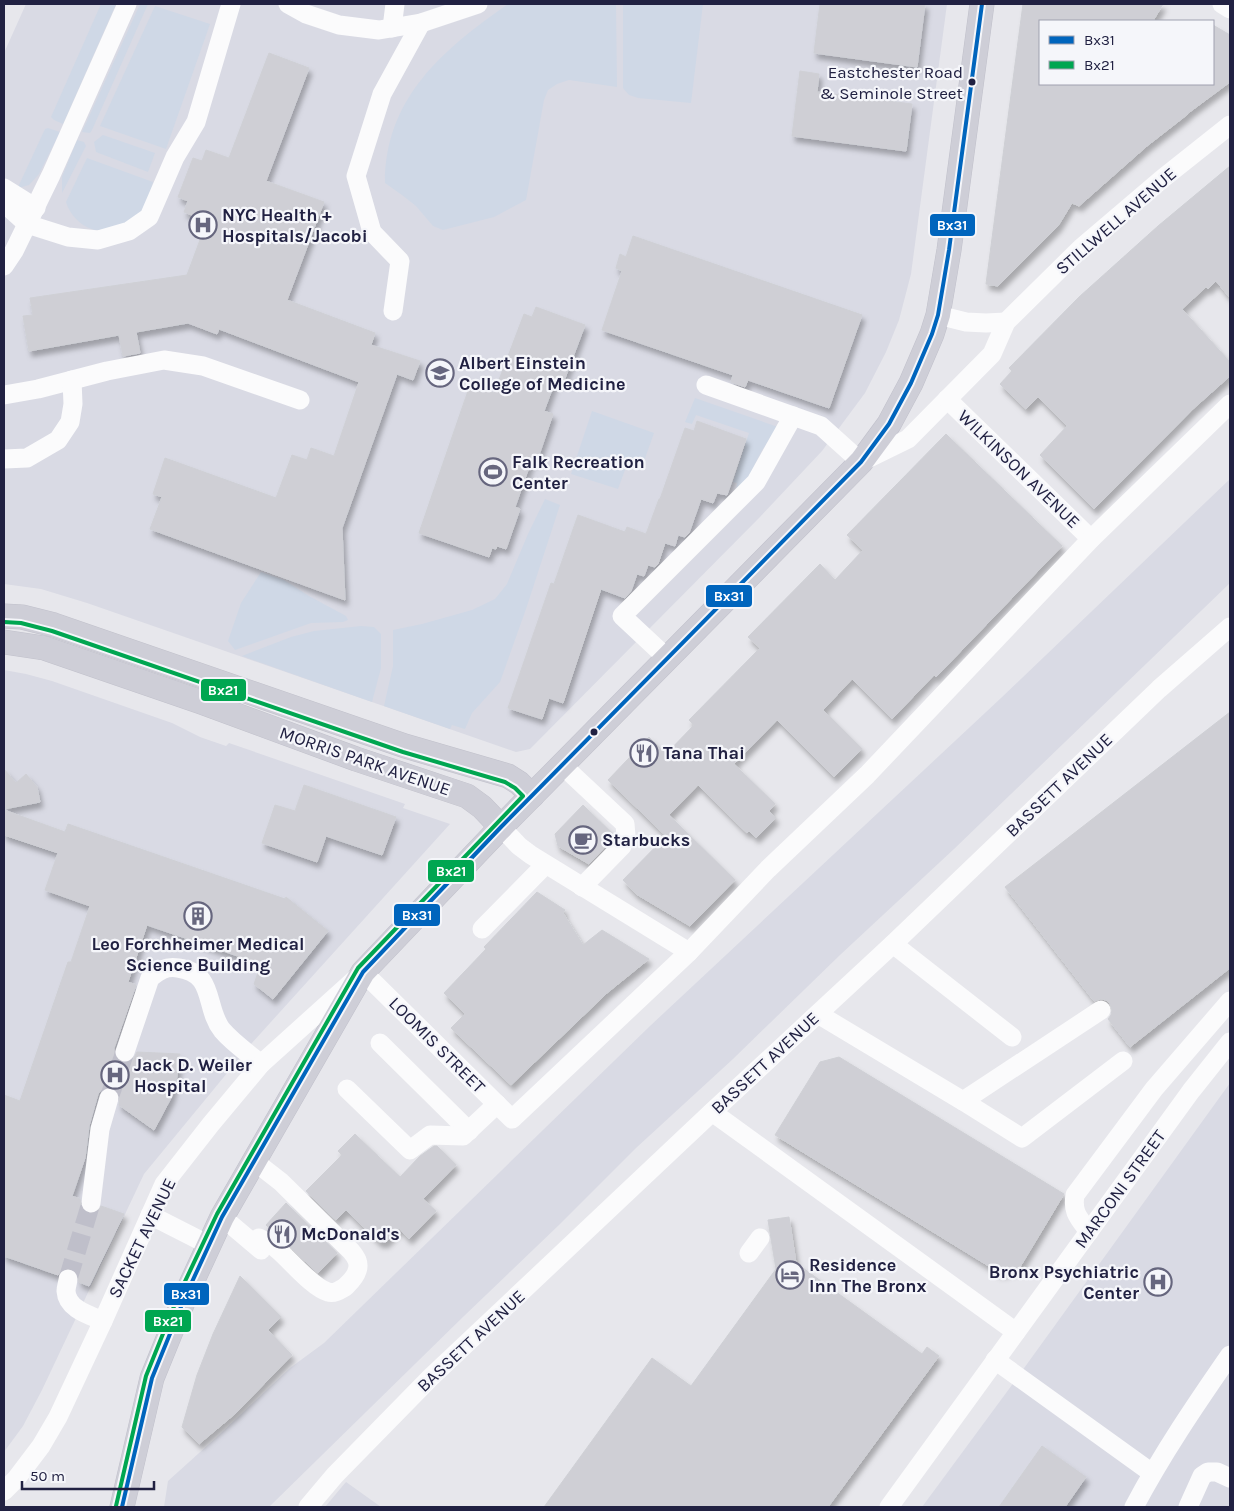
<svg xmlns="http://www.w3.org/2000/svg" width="1234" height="1511" font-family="Karla,sans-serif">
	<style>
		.built { fill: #d9dae4 }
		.green { fill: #cfd8e6 }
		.building { fill: #cfcfd5; stroke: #cfd0d5; filter: url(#shadow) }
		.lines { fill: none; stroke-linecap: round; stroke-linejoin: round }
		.minor-tunnel { stroke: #bfbfca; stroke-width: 19; stroke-dasharray: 19 9; stroke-linecap: butt }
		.major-casing { stroke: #c1c1cb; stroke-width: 25 }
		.minor { stroke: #fbfbfc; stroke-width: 19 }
		.major { stroke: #ceced7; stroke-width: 24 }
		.bus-1-casing { stroke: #f5f6fa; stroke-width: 8 }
		.bus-2-casing { stroke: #f5f6fa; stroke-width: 8 }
		.bus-1 { stroke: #0065bd; stroke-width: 4 }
		.bus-2 { stroke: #00a651; stroke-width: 4 }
		.bus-dot { fill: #212142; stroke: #f5f6fa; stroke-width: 2 }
		.labels { text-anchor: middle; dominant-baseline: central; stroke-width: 4.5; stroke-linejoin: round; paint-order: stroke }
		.bus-label { font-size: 17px; fill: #212142; stroke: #f5f6fa; text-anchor: end }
		.poi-label { font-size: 18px; font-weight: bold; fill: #212142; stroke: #f5f6fa; text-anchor: start }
		.street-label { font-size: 18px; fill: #212142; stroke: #f5f6fa }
		.line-badge { stroke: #f5f6fa; stroke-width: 2 }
		.badge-label { font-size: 14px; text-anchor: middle; font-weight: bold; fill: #fff }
	</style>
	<defs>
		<filter id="shadow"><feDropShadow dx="3" dy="5.5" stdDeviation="2.5" flood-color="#0004"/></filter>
	</defs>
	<rect width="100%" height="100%" fill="#e7e7ec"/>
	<g class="built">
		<path d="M 26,4 L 947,4 L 911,274 L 899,320 L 886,352 L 865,393 L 822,451 L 759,518 L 530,749 L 516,752 L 87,603 L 41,589 L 4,584 L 4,53 Z"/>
		<path d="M 1230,479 L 1230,583 L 954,849 L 840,955 L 733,1059 L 636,1148 L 559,1225 L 464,1316 L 269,1507 L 164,1507 L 168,1481 L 219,1435 L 290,1368 L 324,1343 L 650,1026 L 1001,698 Z"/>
		<path d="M 4,670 L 26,674 L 52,681 L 172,723 L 200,737 L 226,746 L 229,743 L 405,804 L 403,808 L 450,824 L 251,1044 L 144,1174 L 42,1390 L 23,1426 L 4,1452 Z"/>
		<path d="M 1230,1083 L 1230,1507 L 922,1507 L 1009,1389 Z"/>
		<path d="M 346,1482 L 381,1507 L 325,1507 Z"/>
	</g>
	<g class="green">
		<path d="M 101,4 L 116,4 L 63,124 L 54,120 L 51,117 Z"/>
		<path d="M 140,4 L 148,4 L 92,130 L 90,133 L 82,132 Z"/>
		<path d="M 508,4 L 616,4 L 617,87 L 569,80 L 557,84 L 548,90 L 544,100 L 526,200 L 494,217 L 443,230 L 433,226 L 416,206 L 402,195 L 385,183 C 385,97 444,49 508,4 Z"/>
		<path d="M 623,4 L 703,4 L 691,103 L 638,98 L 629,95 L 623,88 Z"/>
		<path d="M 155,6 L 210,24 L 166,149 L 100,126 Z"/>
		<path d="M 48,128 L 60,132 L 39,174 L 29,185 L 18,188 L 19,185 L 45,129 Z"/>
		<path d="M 103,135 L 155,153 L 148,172 L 96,152 L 94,142 Z"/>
		<path d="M 77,140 L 84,142 L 86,146 L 62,193 L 62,177 Z"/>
		<path d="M 87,158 L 153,182 C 149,194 146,208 137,217 C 131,223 124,225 116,226 C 111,227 105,229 100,230 C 85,231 70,216 66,202 Z"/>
		<path d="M 695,398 L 778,427 C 772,436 765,445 760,454 C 751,470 751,480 736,491 L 737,483 L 733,482 L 749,433 L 696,415 L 692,424 L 685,422 Z"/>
		<path d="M 592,411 L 654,433 L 643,464 L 629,459 L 618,489 L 571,474 Z"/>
		<path d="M 545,499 L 560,505 L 526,609 L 500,682 L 472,713 L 465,729 L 452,725 L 450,729 L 384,706 L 393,666 L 393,630 L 422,624 L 472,610 L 495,599 L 507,584 L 528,534 Z"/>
		<path d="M 261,572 L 284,580 L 309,596 L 346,616 L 348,620 L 343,622 L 311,623 L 235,650 L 228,641 L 241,603 Z"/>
		<path d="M 361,626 L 374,627 L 381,634 L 381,668 L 372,702 L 242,656 L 291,637 L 314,631 Z"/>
	</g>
	<g class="building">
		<path d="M 820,4 L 925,4 L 917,67 L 814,53 Z"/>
		<path d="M 1023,4 L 1163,4 L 1153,21 L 1040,21 L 1040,84 L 1213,84 L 1213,25 L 1230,35 L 1230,82 L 1187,114 L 1188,114 L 1147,146 L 1079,206 L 1072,203 L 1058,226 L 998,286 L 986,284 Z"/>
		<path d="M 269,53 L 309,68 L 266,181 L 324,202 L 287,300 L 375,333 L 371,345 L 420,361 L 413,380 L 397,374 L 342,528 L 345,600 L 150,529 L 162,497 L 153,494 L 165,458 L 276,498 L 292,455 L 307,460 L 311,448 L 334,456 L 359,382 L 219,329 L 217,334 L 188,323 L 136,332 L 140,353 L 123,356 L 119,335 L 29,351 L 23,316 L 33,315 L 30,298 L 187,275 L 207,221 L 184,212 L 188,201 L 178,197 L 193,158 L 202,161 L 206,150 L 229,158 Z"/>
		<path d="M 800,71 L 819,74 L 817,92 L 912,104 L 906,151 L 792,136 Z"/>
		<path d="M 1230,166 L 1230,298 L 1216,281 L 1208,289 L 1206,287 L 1182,309 L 1230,362 L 1230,376 L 1193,409 L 1094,509 L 1040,455 L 1067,426 L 1038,397 L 1026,409 L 1000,384 L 1012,371 L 1009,368 L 1079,297 L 1158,226 Z"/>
		<path d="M 633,236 L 862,315 L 829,408 L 748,380 L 745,387 L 731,382 L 733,375 L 602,330 L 622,271 L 616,268 L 620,254 L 626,257 Z"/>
		<path d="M 536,307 L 585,325 L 564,381 L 556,379 L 544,411 L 553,414 L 537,461 L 532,459 L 515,507 L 520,509 L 506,549 L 497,546 L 496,549 L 492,548 L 489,557 L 419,533 L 470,385 L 494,393 L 524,314 L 532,317 Z"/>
		<path d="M 697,421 L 746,439 L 727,495 L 717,493 L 713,503 L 701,499 L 689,533 L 685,537 L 678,535 L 675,546 L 665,543 L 658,564 L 655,567 L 648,565 L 644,576 L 637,574 L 631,591 L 625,598 L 601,589 L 563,703 L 549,698 L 542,719 L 508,708 L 551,583 L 554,584 L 578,515 L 625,532 L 627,527 L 646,534 L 659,499 L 660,499 L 685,428 L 694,431 Z"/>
		<path d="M 946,434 L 1062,546 L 936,677 L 934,675 L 892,719 L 852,679 L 823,710 L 862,749 L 834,777 L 777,720 L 734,764 L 775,804 L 769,811 L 776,818 L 756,838 L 749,831 L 747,833 L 698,785 L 669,815 L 735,880 L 690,926 L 636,894 L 623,880 L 666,836 L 608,780 L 649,737 L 666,754 L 694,725 L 689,720 L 760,648 L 748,637 L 820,564 L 835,580 L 863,550 L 847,535 Z"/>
		<path d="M 1230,712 L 1230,968 L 1130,1047 L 1108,1019 L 1111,1015 L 1112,1010 L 1110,1003 L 1106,1000 L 1101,999 L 1094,1001 L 1005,887 Z"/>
		<path d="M 4,769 L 16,783 L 26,774 L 37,787 L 40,802 L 4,809 Z"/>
		<path d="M 304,785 L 396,817 L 382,855 L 326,836 L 317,862 L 262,843 L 275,805 L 295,811 Z"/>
		<path d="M 583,805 L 614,835 L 604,845 L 604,848 L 589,864 L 558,846 L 555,834 Z"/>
		<path d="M 4,810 L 65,832 L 68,824 L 285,899 L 286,897 L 328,931 L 273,999 L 254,984 L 261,964 L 147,925 L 128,982 L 136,985 L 114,1048 L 114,1054 L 117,1060 L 122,1063 L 127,1063 L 133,1060 L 137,1052 L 180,1054 L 177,1077 L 171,1098 L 154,1130 L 119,1105 L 120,1096 L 117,1090 L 112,1087 L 106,1087 L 101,1090 L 98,1094 L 89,1126 L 85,1158 L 72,1196 L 80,1199 L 81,1208 L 85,1212 L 89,1214 L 96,1213 L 101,1206 L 124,1214 L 89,1286 L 79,1282 L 78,1274 L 75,1270 L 69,1268 L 63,1269 L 58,1275 L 4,1256 L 4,1095 L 20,1101 L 68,962 L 71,962 L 90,906 L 45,890 L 58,853 L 4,835 Z"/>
		<path d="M 537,892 L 565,910 L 563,913 L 583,945 L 602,930 L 649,959 L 607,993 L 511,1085 L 451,1028 L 465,1014 L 444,993 L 486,949 L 484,947 Z"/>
		<path d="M 839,1057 L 1064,1194 L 1020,1267 L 1000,1273 L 775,1135 L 820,1062 Z"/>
		<path d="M 355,1134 L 400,1177 L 420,1156 L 434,1146 L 437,1146 L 456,1165 L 423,1199 L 436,1211 L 409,1239 L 399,1228 L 386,1242 L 379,1242 L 346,1210 L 336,1220 L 306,1191 L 342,1155 L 338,1151 Z"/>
		<path d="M 286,1203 L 337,1253 L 318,1273 L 266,1225 Z"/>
		<path d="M 789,1217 L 796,1263 L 922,1354 L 927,1347 L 939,1356 L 828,1507 L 544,1507 L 652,1358 L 691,1386 L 776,1269 L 768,1220 Z"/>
		<path d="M 240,1276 L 281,1317 L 268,1330 L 292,1355 L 236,1413 L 199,1444 L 182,1427 L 197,1375 L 213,1334 Z"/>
		<path d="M 1042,1446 L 1086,1477 L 1065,1507 L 999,1507 Z"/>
	</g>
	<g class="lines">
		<g class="minor-tunnel">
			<path d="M 109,1098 L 125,1052"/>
			<path d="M 68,1279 L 91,1203"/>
		</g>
		<g class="major-casing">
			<g id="major">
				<path d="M 4,616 L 22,617 L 54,625 L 405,746 L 508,776 L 519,783 L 532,796"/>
				<path d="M 4,642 L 44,648 L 201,702 L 356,759 L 467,796 L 482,807 L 501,827"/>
				<path d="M 122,1507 L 152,1378 L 185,1297 L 222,1217 L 363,972 L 501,827 L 861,462 L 889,424 L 911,383 L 932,334 L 938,315 L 949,250 L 982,4"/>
			</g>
		</g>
		<g class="minor">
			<path d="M 288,4 L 306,14 L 339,25 L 379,30 L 421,23 L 478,4"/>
			<path d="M 1222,4 L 1230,9"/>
			<path d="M 392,28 L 395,4"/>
			<path d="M 4,188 L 36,208"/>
			<path d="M 4,203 L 27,224 L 68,237 L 98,240 L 129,231 L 149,217 L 175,157 L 196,122 L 231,4"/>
			<path d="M 4,266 L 14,251 L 51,175 L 127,4"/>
			<path d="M 393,311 L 400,261 L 372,232 L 356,176 L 382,94 L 421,23"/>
			<path d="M 938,315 L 966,322 L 986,323 L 1006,322"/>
			<path d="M 706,385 L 821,426 L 861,462 L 908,439 L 992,354 L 1006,322 L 1081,248 L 1162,179 L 1230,125"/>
			<path d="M 4,395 L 38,389 L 107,371 L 164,360 L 203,366 L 300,400"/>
			<path d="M 947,399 L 1091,539"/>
			<path d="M 4,459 L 27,458 L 58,440 L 70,422 L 73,404 L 72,380"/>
			<path d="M 667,658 L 622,616 L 756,482 L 793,416"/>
			<path d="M 562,765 L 625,824 L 626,836 L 622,846 L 582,887"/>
			<path d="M 501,827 L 519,846 L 531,855 L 689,952"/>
			<path d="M 482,929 L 545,865"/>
			<path d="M 893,944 L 1012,1037"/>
			<path d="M 818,1014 L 963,1101 L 1101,1010"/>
			<path d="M 380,1043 L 469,1131"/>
			<path d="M 125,1052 L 150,978 C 159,971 165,966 178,968 C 216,973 204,1007 222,1030 C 233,1043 248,1053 261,1064"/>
			<path d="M 347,1089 L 410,1150 L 430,1135 L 463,1136 L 497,1104"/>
			<path d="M 963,1101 L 1022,1138 L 1123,1061"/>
			<path d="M 712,1112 L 1016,1332"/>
			<path d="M 91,1203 L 100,1129 L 109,1098"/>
			<path d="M 150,1215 L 209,1245"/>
			<path d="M 222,1217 L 261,1250"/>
			<path d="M 1089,1232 C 1079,1218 1072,1213 1075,1195 L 1154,1089 L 1230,1001"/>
			<path d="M 252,1242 L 259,1238 C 265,1241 273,1245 278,1250 C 290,1260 313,1288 328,1292 C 334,1294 340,1290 345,1287 C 350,1282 355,1278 357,1271 C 360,1263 356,1257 351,1251 L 281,1182 L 254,1161"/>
			<path d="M 749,1253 L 760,1238"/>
			<path d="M 68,1279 C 68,1282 66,1287 66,1291 C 67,1309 89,1315 103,1321"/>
			<path d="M 995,1360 L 1152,1473"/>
			<path d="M 4,1491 L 16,1479 L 41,1446 L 58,1417 L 103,1321 L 164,1184 L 211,1124 L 261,1064 L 363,972 L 512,1119 L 689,952 L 768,869 L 867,775 L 1091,539 L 1230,404"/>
			<path d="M 308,1507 L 335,1475 L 431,1377 L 712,1112 L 893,944 L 1159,689 L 1230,627"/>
			<path d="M 889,1507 L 1191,1091 L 1230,1042"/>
			<path d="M 1134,1507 C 1162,1454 1196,1404 1230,1355"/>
			<path d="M 1188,1507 L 1202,1476 L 1208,1472 L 1217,1472 L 1230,1478"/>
		</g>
		<use href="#major" class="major"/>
		<g class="bus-1-casing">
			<path id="bus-1" d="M 122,1507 L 152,1378 L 185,1297 L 222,1217 L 363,972 L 501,827 L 861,462 L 889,424 L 911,383 L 932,334 L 938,315 L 949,250 L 982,4"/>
		</g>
		<g class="bus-2-casing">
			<path id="bus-2" d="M 4,622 L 21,623 L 52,631 L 403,752 L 505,782 L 515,788 L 523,796 L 358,968 L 217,1214 L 179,1294 L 146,1376 L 116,1506"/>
		</g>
		<use href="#bus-1" class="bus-1"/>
		<use href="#bus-2" class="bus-2"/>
	</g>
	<defs>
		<g id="hospital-ring" transform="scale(1.4375)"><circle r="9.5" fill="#f5f6fa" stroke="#66667e" stroke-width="1.5"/><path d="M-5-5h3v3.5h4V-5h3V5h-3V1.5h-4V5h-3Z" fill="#66667e"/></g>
		<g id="university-ring" transform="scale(1.4375)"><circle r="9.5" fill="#f5f6fa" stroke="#66667e" stroke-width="1.5"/><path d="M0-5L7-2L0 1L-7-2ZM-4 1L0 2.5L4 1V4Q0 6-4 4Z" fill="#66667e"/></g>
		<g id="stadium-ring" transform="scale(1.4375)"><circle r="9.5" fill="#f5f6fa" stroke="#66667e" stroke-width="1.5"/><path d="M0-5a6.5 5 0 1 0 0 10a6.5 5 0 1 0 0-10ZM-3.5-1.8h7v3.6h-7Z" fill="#66667e"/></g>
		<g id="restaurant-ring" transform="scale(1.4375)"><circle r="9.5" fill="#f5f6fa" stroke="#66667e" stroke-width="1.5"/><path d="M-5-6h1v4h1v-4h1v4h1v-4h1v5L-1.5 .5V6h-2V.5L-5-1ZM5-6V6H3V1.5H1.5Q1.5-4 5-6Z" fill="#66667e"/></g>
		<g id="cafe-ring" transform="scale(1.4375)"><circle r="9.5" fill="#f5f6fa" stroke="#66667e" stroke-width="1.5"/><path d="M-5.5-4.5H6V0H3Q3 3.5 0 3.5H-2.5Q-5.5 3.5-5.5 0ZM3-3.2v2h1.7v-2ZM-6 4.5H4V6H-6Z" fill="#66667e"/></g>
		<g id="building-ring" transform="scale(1.4375)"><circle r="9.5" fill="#f5f6fa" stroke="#66667e" stroke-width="1.5"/><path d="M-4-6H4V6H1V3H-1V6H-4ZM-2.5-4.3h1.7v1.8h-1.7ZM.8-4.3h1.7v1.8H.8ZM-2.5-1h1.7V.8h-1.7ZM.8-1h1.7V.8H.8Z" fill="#66667e"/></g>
		<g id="hotel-ring" transform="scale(1.4375)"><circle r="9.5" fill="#f5f6fa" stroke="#66667e" stroke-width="1.5"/><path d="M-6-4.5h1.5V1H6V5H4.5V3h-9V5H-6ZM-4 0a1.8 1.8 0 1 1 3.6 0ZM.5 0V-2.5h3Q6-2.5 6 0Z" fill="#66667e"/></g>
	</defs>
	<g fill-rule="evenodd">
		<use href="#hospital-ring" x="203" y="225"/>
		<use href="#university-ring" x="440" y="373"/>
		<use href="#stadium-ring" x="493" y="472"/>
		<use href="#restaurant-ring" x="644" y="753"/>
		<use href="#cafe-ring" x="583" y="840"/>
		<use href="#building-ring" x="198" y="916"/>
		<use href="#hospital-ring" x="115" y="1075"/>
		<use href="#restaurant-ring" x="282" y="1234"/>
		<use href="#hotel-ring" x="790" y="1275"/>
		<use href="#hospital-ring" x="1158" y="1282"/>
	</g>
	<g class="bus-dot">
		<circle cx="972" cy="82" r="4.5"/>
		<circle cx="594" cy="732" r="4.5"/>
	</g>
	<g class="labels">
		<g class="bus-label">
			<text x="963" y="72">Eastchester Road<tspan x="963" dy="21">&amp; Seminole Street</tspan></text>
		</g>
		<g class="poi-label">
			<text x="222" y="215">NYC Health +<tspan x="222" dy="21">Hospitals/Jacobi</tspan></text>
			<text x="459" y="363">Albert Einstein<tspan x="459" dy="21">College of Medicine</tspan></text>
			<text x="512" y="462">Falk Recreation<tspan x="512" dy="21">Center</tspan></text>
			<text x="663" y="753">Tana Thai</text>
			<text x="602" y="840">Starbucks</text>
			<text x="198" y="944" text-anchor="middle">Leo Forchheimer Medical<tspan x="198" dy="21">Science Building</tspan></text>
			<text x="134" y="1065">Jack D. Weiler<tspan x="134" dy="21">Hospital</tspan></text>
			<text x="301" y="1234">McDonald's</text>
			<text x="809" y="1265">Residence<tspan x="809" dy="21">Inn The Bronx</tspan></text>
			<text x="1139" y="1272" text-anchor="end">Bronx Psychiatric<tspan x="1139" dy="21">Center</tspan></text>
		</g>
		<g class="street-label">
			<text transform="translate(1116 221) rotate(-41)">STILLWELL AVENUE</text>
			<text transform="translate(1019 469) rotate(44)">WILKINSON AVENUE</text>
			<text transform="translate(365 761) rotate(19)">MORRIS PARK AVENUE</text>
			<text transform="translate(1059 785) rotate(-44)">BASSETT AVENUE</text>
			<text transform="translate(437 1045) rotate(45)">LOOMIS STREET</text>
			<text transform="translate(765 1063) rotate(-43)">BASSETT AVENUE</text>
			<text transform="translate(1120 1189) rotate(-54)">MARCONI STREET</text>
			<text transform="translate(142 1238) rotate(-64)">SACKET AVENUE</text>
			<text transform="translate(471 1341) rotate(-43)">BASSETT AVENUE</text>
		</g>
	</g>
	<g class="line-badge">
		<rect x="929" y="213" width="47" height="24" rx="5" fill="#0065bd"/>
		<rect x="705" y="584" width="48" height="24" rx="5" fill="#0065bd"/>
		<rect x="200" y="678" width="47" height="24" rx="5" fill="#00a651"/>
		<rect x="427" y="859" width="48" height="24" rx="5" fill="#00a651"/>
		<rect x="393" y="903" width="48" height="24" rx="5" fill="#0065bd"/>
		<rect x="163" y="1282" width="47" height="24" rx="5" fill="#0065bd"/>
		<rect x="144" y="1309" width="48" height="24" rx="5" fill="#00a651"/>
	</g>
	<g class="badge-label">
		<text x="952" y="230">Bx31</text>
		<text x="729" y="601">Bx31</text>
		<text x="223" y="695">Bx21</text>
		<text x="451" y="876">Bx21</text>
		<text x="417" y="920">Bx31</text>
		<text x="186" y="1299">Bx31</text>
		<text x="168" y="1326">Bx21</text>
	</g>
	<rect width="1234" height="1511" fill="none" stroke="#212142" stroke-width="10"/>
	<rect x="1039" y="20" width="175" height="65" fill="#f5f6fa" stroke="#a0a1b0"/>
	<rect x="1049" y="36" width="25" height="8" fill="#0065bd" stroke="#a0a1b0"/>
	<text x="1084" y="45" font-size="15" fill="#212142">Bx31</text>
	<rect x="1049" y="61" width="25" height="8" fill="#00a651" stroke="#a0a1b0"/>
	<text x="1084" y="70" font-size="15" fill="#212142">Bx21</text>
	<path d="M22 1481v8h132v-8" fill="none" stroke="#212142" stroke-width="2.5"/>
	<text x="30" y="1481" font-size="15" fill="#212142" stroke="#f5f6fa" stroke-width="4" paint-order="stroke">50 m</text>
</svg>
